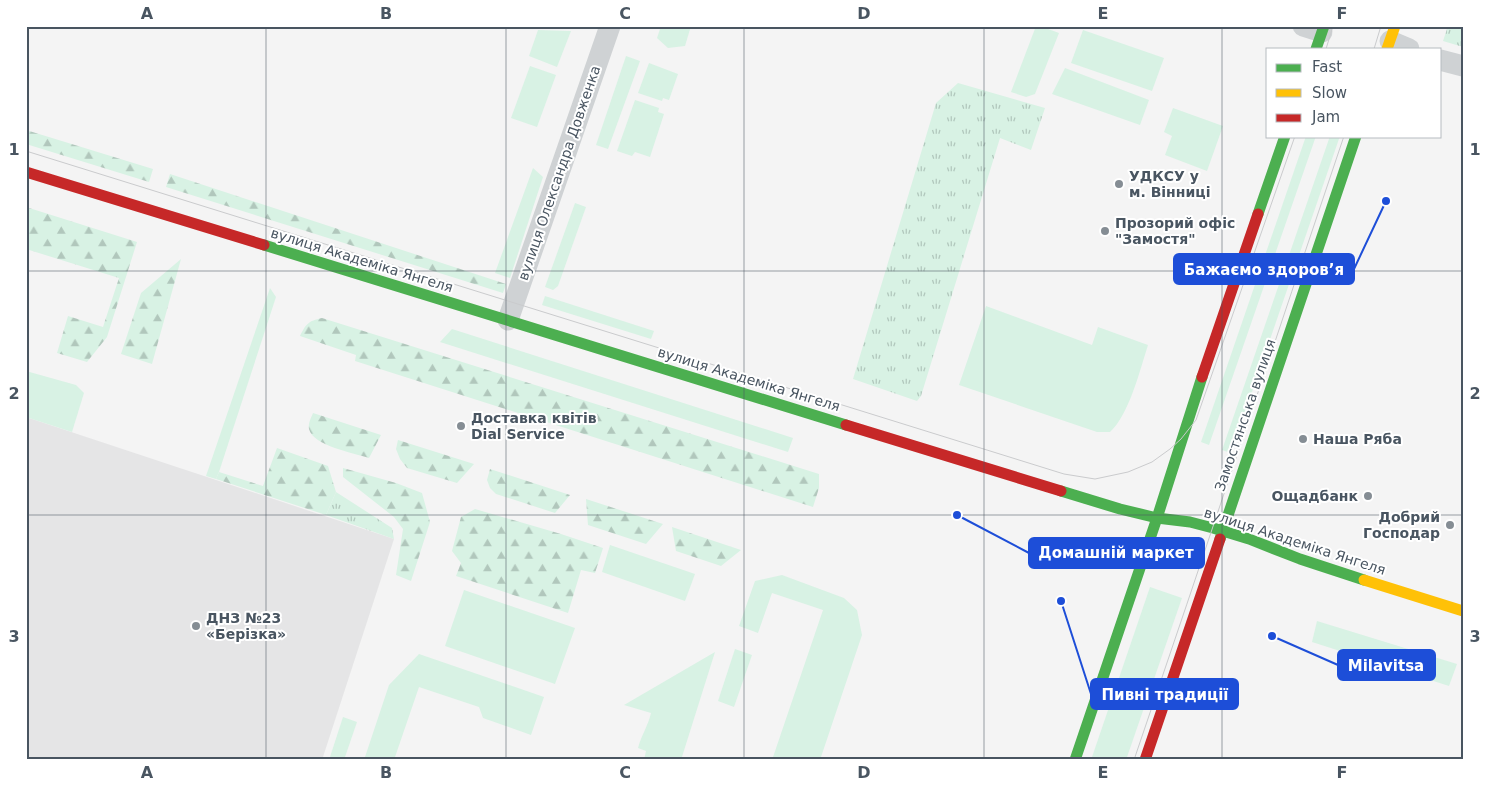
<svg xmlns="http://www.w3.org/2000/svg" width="1489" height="786" font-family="'DejaVu Sans',sans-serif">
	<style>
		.education { fill: #e5e5e6 }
		.grass { fill: #d8f2e4 }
		.forest { fill: url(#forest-firs) }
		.park { fill: url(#park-tufts) }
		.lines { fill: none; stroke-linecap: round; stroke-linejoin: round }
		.street { stroke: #cfd2d4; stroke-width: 21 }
		.fast { stroke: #4caf50; stroke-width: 11 }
		.slow { stroke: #ffc107; stroke-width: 11 }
		.jam { stroke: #c62828; stroke-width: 11 }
		.tram { stroke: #cacbcd; stroke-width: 1 }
		.grid { fill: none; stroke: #495561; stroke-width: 1; stroke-opacity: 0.55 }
		.poi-dot { fill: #858d94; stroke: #fff; stroke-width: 2 }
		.labels { text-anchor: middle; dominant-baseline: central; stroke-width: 4; stroke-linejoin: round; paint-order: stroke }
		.street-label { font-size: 14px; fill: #495561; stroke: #fff }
		.poi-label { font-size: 14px; font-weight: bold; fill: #495561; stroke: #fff; text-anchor: start }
		.leader { fill: none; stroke: #1d4ed8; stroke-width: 2 }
		.callout-dot { fill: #1d4ed8; stroke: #fff; stroke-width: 2 }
		.callout { fill: #1d4ed8; stroke: #1d4ed8; stroke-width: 2 }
		.callout-label { font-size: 15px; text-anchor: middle; font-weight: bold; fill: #fff }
		.neatline { fill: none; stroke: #495561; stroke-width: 2 }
		.grid-label { font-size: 16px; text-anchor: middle; font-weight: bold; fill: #495561 }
	</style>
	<defs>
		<pattern id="forest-firs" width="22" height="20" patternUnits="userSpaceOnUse" patternTransform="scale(1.25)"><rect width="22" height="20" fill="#d8f2e4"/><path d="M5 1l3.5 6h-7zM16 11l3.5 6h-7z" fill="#b1c7bc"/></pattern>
		<pattern id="park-tufts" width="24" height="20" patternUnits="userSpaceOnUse" patternTransform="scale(1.25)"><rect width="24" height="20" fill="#d8f2e4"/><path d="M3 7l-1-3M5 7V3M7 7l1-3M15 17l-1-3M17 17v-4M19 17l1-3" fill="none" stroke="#b1c7bc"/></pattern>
	</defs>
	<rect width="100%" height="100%" fill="#f4f4f4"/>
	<path class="education" d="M 26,417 L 394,539 L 322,760 L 26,760 Z"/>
	<g class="grass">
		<path d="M 661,26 L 691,26 L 685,46 L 668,48 L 657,38 Z"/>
		<path d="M 1036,26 L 1040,26 L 1059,33 L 1035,94 L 1026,97 L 1011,92 Z"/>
		<path d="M 538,30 L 571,31 L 557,67 L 529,56 Z"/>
		<path d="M 1083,30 L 1164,58 L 1152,91 L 1071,63 Z"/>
		<path d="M 626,56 L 640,61 L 608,149 L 596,145 Z"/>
		<path d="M 649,63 L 678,74 L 669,100 L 663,98 L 662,101 L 638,93 Z"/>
		<path d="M 530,66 L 556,75 L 537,127 L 511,118 Z"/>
		<path d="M 1065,68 L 1149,100 L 1140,125 L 1052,94 Z"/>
		<path d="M 635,100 L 659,108 L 658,112 L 664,114 L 650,157 L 635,152 L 632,156 L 617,151 Z"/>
		<path d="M 1173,108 L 1223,126 L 1207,171 L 1165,155 L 1172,136 L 1164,132 Z"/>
		<path d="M 1306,136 L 1316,136 L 1209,445 L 1201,442 Z"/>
		<path d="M 1330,136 L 1340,136 L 1231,453 L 1222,450 Z"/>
		<path d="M 533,168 L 543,177 L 510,278 L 495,273 Z"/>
		<path d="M 575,203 L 586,207 L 558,286 L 553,290 L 545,287 Z"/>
		<path d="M 270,288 L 276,297 L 219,472 L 216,479 L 206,476 Z"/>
		<path d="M 545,296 L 654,331 L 651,339 L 542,305 Z"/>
		<path d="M 986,306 L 1092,345 L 1098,327 L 1148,345 C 1140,370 1129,415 1110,432 L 1097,432 L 959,385 Z"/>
		<path d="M 452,329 L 793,438 L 788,452 L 440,342 Z"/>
		<path d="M 26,371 L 76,385 L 84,393 L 72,432 L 26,417 Z"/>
		<path d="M 610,545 L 695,574 L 685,601 L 602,572 Z"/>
		<path d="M 782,575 L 844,598 L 857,610 L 862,635 L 820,760 L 772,760 L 823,610 L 772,593 L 758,633 L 739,626 L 755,581 Z"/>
		<path d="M 1150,587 L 1182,598 L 1126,760 L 1091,760 Z"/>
		<path d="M 464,590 L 575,628 L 555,684 L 445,646 Z"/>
		<path d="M 1317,621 L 1457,664 L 1449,686 L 1312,642 Z"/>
		<path d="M 735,649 L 752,655 L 734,707 L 718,701 Z"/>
		<path d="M 715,652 L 681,760 L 644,760 L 646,751 L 638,748 C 641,736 648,726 651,713 L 624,705 Z"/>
		<path d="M 419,654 L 544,697 L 531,735 L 483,718 L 479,707 L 419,687 L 394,760 L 364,760 L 389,685 Z"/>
		<path d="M 343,717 L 357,722 L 344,760 L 329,760 Z"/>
	</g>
	<g class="forest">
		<path d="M 26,130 L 153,169 L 149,182 L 26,144 Z"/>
		<path d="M 170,174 L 506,284 L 503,293 L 166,187 Z"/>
		<path d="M 26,207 L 137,242 L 107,337 L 87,362 L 57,353 L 68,316 L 103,327 L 119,278 L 26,249 Z"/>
		<path d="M 181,259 L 152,364 L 121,354 L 141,293 Z"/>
		<path d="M 322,318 L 819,474 L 819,488 L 813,507 L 355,361 L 356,355 L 300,336 C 306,324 308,321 322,318 Z"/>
		<path d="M 313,413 L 381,435 L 369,458 C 354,453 313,446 309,429 C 308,423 311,418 313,413 Z"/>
		<path d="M 398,440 L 474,464 L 457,483 L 407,468 L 400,459 L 396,449 Z"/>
		<path d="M 277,448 L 328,466 L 336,492 L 326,515 L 216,479 L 219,472 L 263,486 Z"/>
		<path d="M 343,468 L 396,483 L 422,493 L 430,522 L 411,581 L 396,575 L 403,529 L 394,517 L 343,477 Z"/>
		<path d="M 490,469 L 570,495 L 555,513 L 496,494 L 490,488 L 487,480 Z"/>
		<path d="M 586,499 L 663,524 L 646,544 L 588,525 Z"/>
		<path d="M 475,509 L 561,534 L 603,548 L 595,573 L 581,570 L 568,613 L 456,576 L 461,563 L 452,551 L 461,517 Z"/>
		<path d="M 672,527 L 741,550 L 721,566 L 676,551 Z"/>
	</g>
	<g class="park">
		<path d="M 1448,26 L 1463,26 L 1463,47 L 1443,41 Z"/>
		<path d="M 958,83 L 1045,108 L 1031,150 L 1000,138 L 921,396 L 917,401 L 853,379 L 936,103 Z"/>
		<path d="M 336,492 L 392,528 L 394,539 L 326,515 Z"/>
	</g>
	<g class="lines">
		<g class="street">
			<path d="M 1303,26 L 1322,32"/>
			<path d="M 1390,41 L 1409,49"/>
			<path d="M 1440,60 L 1463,66"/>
			<path d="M 508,320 L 610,26"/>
		</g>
		<g class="fast">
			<path d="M 1316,49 L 1324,26"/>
			<path d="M 1258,214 L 1285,136"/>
			<path d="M 264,245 L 846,425"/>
			<path d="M 1061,491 L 1120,509 L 1157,518 L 1190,522 L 1213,528 L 1249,539 L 1300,559 L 1364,580"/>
			<path d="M 1220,539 L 1356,136"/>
			<path d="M 1075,760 L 1157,518 L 1202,377"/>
		</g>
		<g class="slow">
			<path d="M 1387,49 L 1395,26"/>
			<path d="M 1364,580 L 1463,611"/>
		</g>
		<g class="jam">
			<path d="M 26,172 L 264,245"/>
			<path d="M 1202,377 L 1258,214"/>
			<path d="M 846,425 L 1061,491"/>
			<path d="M 1145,760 L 1220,539"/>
		</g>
		<g class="tram">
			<path d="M 1326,49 L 1333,26"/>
			<path d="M 1374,49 L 1381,26"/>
			<path d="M 26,151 L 1064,474 L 1095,479 L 1128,472 L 1152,462 L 1170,449 L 1181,439 L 1196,420 L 1295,136"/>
			<path d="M 1134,760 C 1205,552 1274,344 1344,136"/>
		</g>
	</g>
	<path class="grid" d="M 266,26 L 266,760M 506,26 L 506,760M 744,26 L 744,760M 984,26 L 984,760M 1222,26 L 1222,760M 26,271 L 1463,271M 26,515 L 1463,515"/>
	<g class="poi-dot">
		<circle cx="1119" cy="184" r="5"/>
		<circle cx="1105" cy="231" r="5"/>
		<circle cx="461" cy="426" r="5"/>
		<circle cx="1303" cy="439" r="5"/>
		<circle cx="1368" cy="496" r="5"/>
		<circle cx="1450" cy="525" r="5"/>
		<circle cx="196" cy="626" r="5"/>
	</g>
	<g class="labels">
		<g class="street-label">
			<text transform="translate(559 173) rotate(-71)">вулиця Олександра Довженка</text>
			<text transform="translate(362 260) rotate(17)">вулиця Академіка Янгеля</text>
			<text transform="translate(749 379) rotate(17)">вулиця Академіка Янгеля</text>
			<text transform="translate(1245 415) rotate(-71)">Замостянська вулиця</text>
			<text transform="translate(1295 541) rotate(18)">вулиця Академіка Янгеля</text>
		</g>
		<g class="poi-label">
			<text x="1129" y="176">УДКСУ у<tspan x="1129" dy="16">м. Вінниці</tspan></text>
			<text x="1115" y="223">Прозорий офіс<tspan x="1115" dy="16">"Замостя"</tspan></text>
			<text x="471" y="418">Доставка квітів<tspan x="471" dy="16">Dial Service</tspan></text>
			<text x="1313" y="439">Наша Ряба</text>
			<text x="1358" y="496" text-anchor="end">Ощадбанк</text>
			<text x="1440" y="517" text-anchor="end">Добрий<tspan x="1440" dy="16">Господар</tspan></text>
			<text x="206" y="618">ДНЗ №23<tspan x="206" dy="16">«Берізка»</tspan></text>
		</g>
	</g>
	<path class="leader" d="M1386 201L1354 269M957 515L1029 553M1272 636L1338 665M1061 601L1091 694"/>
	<g class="callout-dot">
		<circle cx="1386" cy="201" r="5"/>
		<circle cx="957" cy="515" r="5"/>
		<circle cx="1272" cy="636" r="5"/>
		<circle cx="1061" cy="601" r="5"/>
	</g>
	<g class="callout">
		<rect x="1174" y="254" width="180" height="30" rx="5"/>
		<rect x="1029" y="538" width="175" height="30" rx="5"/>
		<rect x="1338" y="650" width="97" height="30" rx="5"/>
		<rect x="1091" y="679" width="147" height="30" rx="5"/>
	</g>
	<g class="callout-label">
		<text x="1264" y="275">Бажаємо здоровʼя</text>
		<text x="1116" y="558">Домашній маркет</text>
		<text x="1386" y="671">Milavitsa</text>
		<text x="1165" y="700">Пивні традиції</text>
	</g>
	<rect width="1489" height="786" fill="none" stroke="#ffffff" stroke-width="55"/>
	<rect x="1266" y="48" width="175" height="90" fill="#ffffff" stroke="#b6bbc0"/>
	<rect x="1276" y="64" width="25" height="8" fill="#4caf50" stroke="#b6bbc0"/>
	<text x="1312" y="72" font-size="15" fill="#495561">Fast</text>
	<rect x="1276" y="89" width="25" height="8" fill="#ffc107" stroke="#b6bbc0"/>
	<text x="1312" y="98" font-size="15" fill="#495561">Slow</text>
	<rect x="1276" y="114" width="25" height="8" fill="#c62828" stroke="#b6bbc0"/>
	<text x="1312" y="122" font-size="15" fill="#495561">Jam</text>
	<rect x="28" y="28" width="1434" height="730" class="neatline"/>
	<g class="grid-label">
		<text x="147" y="19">A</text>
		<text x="386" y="19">B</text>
		<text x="625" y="19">C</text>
		<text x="864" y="19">D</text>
		<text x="1103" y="19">E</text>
		<text x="1342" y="19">F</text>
		<text x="14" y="155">1</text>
		<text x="1475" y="155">1</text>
		<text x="14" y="399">2</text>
		<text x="1475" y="399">2</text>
		<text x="14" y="642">3</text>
		<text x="1475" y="642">3</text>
		<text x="147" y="778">A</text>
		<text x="386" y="778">B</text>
		<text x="625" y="778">C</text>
		<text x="864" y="778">D</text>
		<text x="1103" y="778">E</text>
		<text x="1342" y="778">F</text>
	</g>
</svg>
